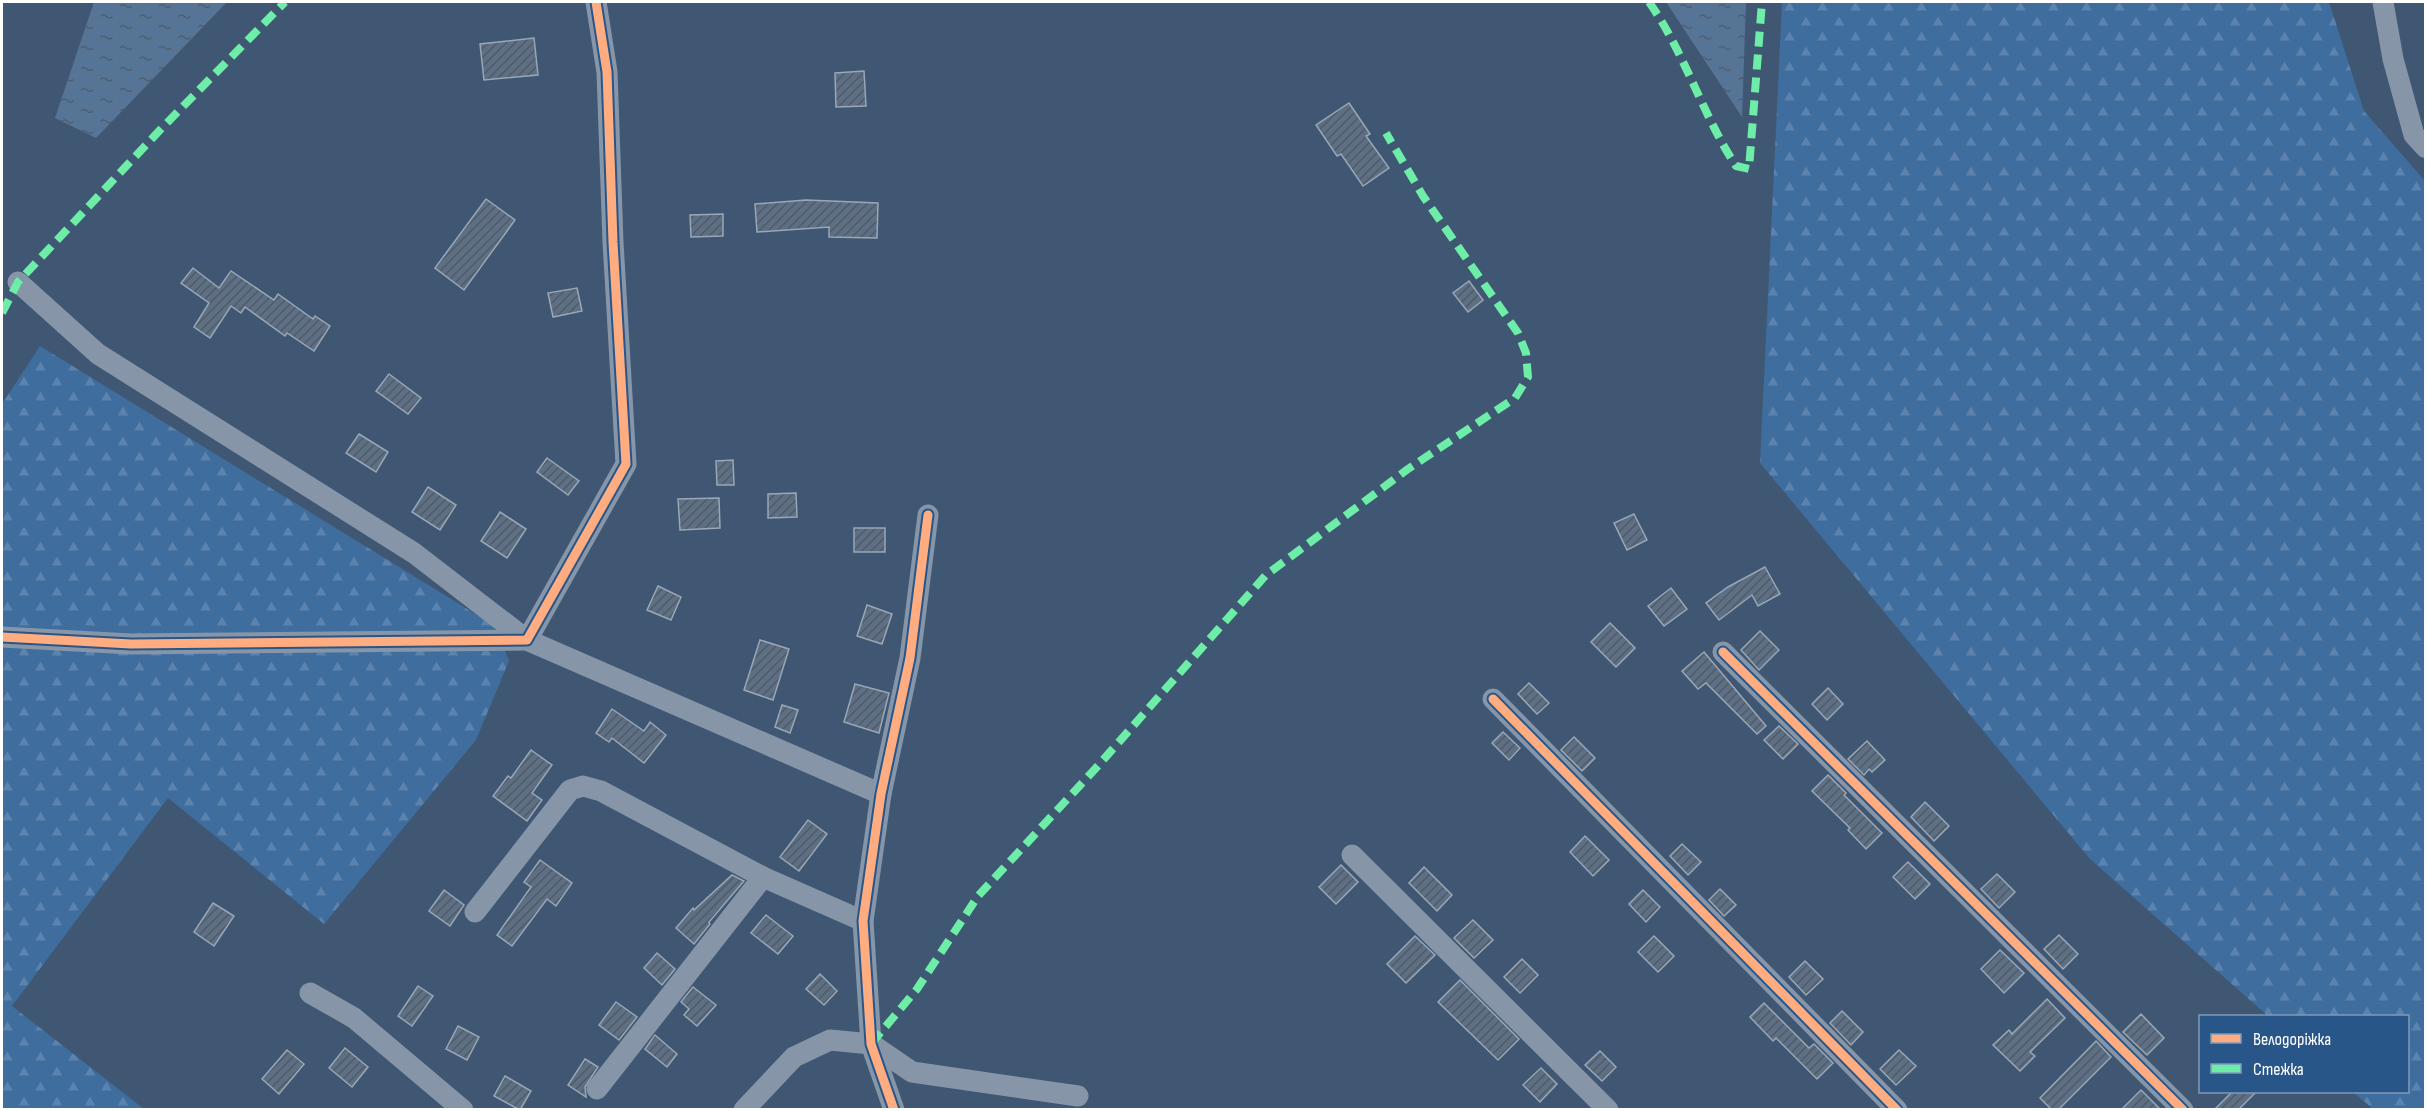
<svg xmlns="http://www.w3.org/2000/svg" width="2427" height="1111" font-family="'Sofia Sans Condensed',sans-serif">
	<style>
		.forest { fill: url(#forest-firs) }
		.water { fill: url(#water-ripples) }
		.building { fill: url(#building-hatch); stroke: #99a7b7; stroke-width: 1.5 }
		.lines { fill: none; stroke-linecap: round; stroke-linejoin: round }
		.minor { stroke: #8696a8; stroke-width: 21 }
		.quiet { stroke: #6deda7; stroke-width: 8; stroke-dasharray: 15 8; stroke-linecap: butt }
		.cycleway-casing { stroke: #295689; stroke-width: 13 }
		.cycleway { stroke: #ffac80; stroke-width: 9 }
	</style>
	<defs>
		<pattern id="forest-firs" width="22" height="20" patternUnits="userSpaceOnUse" patternTransform="scale(1.5)"><rect width="22" height="20" fill="#3e6d9e"/><path d="M5 1l3.5 6h-7zM16 11l3.5 6h-7z" fill="#5b83ad"/></pattern>
		<pattern id="water-ripples" width="26" height="14" patternUnits="userSpaceOnUse" patternTransform="scale(1.5)"><rect width="26" height="14" fill="#567496"/><path d="M2 4q2-2 4 0t4 0M15 11q2-2 4 0t4 0" fill="none" stroke="#505e6d"/></pattern>
		<pattern id="building-hatch" width="6" height="6" patternUnits="userSpaceOnUse" patternTransform="scale(1.5)"><rect width="6" height="6" fill="#5c6f85"/><path d="M-1 1l2-2M0 6l6-6M5 7l2-2" fill="none" stroke="#525a63"/></pattern>
	</defs>
	<rect width="100%" height="100%" fill="#3f5773"/>
	<g class="forest">
		<path d="M 1782,2 L 2329,2 L 2364,111 L 2425,181 L 2425,1109 L 2373,1109 L 2353,1092 L 2408,1092 L 2408,1016 L 2268,1016 L 2090,859 L 1760,463 Z"/>
		<path d="M 40,346 L 495,626 L 509,661 L 476,740 L 324,924 L 168,798 L 12,1006 L 144,1109 L 2,1110 L 2,404 Z"/>
	</g>
	<g class="water">
		<path d="M 94,2 L 227,2 L 96,138 L 55,118 Z"/>
		<path d="M 1666,2 L 1746,2 L 1742,117 Z"/>
	</g>
	<g class="building">
		<path d="M 534,38 L 538,75 L 484,80 L 480,44 Z"/>
		<path d="M 864,71 L 866,106 L 836,107 L 835,73 Z"/>
		<path d="M 1349,103 L 1370,134 L 1366,136 L 1389,168 L 1363,186 L 1341,154 L 1337,156 L 1316,125 Z"/>
		<path d="M 486,199 L 515,220 L 464,290 L 435,268 Z"/>
		<path d="M 806,200 L 878,203 L 877,238 L 829,237 L 829,227 L 757,232 L 755,204 Z"/>
		<path d="M 723,214 L 723,236 L 691,237 L 690,215 Z"/>
		<path d="M 193,268 L 219,288 L 231,271 L 274,300 L 278,294 L 313,319 L 315,316 L 330,326 L 314,351 L 287,333 L 285,336 L 245,307 L 241,313 L 231,306 L 210,338 L 194,327 L 209,303 L 181,283 Z"/>
		<path d="M 1469,281 L 1483,300 L 1468,312 L 1453,293 Z"/>
		<path d="M 577,288 L 582,311 L 553,317 L 548,293 Z"/>
		<path d="M 389,374 L 421,398 L 408,414 L 376,391 Z"/>
		<path d="M 359,434 L 388,452 L 376,472 L 346,453 Z"/>
		<path d="M 547,458 L 579,481 L 568,495 L 537,472 Z"/>
		<path d="M 733,460 L 734,485 L 717,485 L 716,461 Z"/>
		<path d="M 428,487 L 456,505 L 440,530 L 412,512 Z"/>
		<path d="M 796,493 L 797,517 L 768,518 L 768,494 Z"/>
		<path d="M 719,498 L 720,528 L 680,530 L 678,499 Z"/>
		<path d="M 500,512 L 526,529 L 507,558 L 481,541 Z"/>
		<path d="M 1634,514 L 1647,540 L 1627,550 L 1614,523 Z"/>
		<rect x="854" y="528" width="31" height="24"/>
		<path d="M 1765,567 L 1780,594 L 1758,606 L 1752,595 L 1719,620 L 1706,603 L 1728,587 Z"/>
		<path d="M 658,586 L 681,597 L 671,620 L 647,610 Z"/>
		<path d="M 1671,588 L 1687,609 L 1664,626 L 1648,606 Z"/>
		<path d="M 867,605 L 892,614 L 882,644 L 857,636 Z"/>
		<path d="M 1610,623 L 1635,648 L 1616,667 L 1591,642 Z"/>
		<path d="M 1760,631 L 1779,650 L 1759,670 L 1741,650 Z"/>
		<path d="M 760,640 L 789,649 L 773,700 L 744,690 Z"/>
		<path d="M 1704,652 L 1766,726 L 1757,734 L 1706,683 L 1698,689 L 1682,671 Z"/>
		<path d="M 1529,683 L 1549,703 L 1537,714 L 1518,694 Z"/>
		<path d="M 855,684 L 889,693 L 879,733 L 844,722 Z"/>
		<path d="M 1828,688 L 1843,704 L 1827,720 L 1812,704 Z"/>
		<path d="M 782,705 L 798,710 L 790,733 L 775,727 Z"/>
		<path d="M 612,709 L 644,731 L 650,722 L 666,735 L 644,763 L 612,738 L 609,742 L 596,733 Z"/>
		<path d="M 1779,726 L 1798,744 L 1783,759 L 1764,740 Z"/>
		<path d="M 1503,732 L 1520,748 L 1509,760 L 1492,743 Z"/>
		<path d="M 1574,737 L 1595,758 L 1582,771 L 1561,750 Z"/>
		<path d="M 1867,741 L 1885,760 L 1872,772 L 1869,769 L 1864,775 L 1848,759 Z"/>
		<path d="M 531,750 L 552,765 L 532,793 L 542,800 L 527,821 L 493,796 L 508,776 L 511,778 Z"/>
		<path d="M 1828,775 L 1846,793 L 1844,795 L 1882,833 L 1866,849 L 1848,830 L 1850,828 L 1812,791 Z"/>
		<path d="M 1925,802 L 1949,826 L 1934,841 L 1911,817 Z"/>
		<path d="M 808,820 L 827,834 L 799,871 L 780,857 Z"/>
		<path d="M 1585,836 L 1609,860 L 1593,876 L 1570,852 Z"/>
		<path d="M 1682,844 L 1701,862 L 1688,875 L 1670,856 Z"/>
		<path d="M 540,860 L 572,883 L 556,906 L 547,899 L 512,946 L 497,935 L 531,887 L 524,882 Z"/>
		<path d="M 1908,862 L 1930,884 L 1915,899 L 1893,877 Z"/>
		<path d="M 1341,865 L 1358,882 L 1336,904 L 1319,887 Z"/>
		<path d="M 1424,867 L 1452,895 L 1437,911 L 1409,883 Z"/>
		<path d="M 1997,874 L 2015,892 L 1999,908 L 1981,889 Z"/>
		<path d="M 732,875 L 744,881 L 709,922 L 710,924 L 694,944 L 676,928 L 693,908 L 694,910 Z"/>
		<path d="M 1720,889 L 1736,905 L 1724,916 L 1709,900 Z"/>
		<path d="M 444,890 L 464,905 L 450,926 L 429,911 Z"/>
		<path d="M 1643,890 L 1660,907 L 1646,922 L 1629,904 Z"/>
		<path d="M 213,903 L 234,916 L 214,946 L 194,932 Z"/>
		<path d="M 766,915 L 793,936 L 778,954 L 751,933 Z"/>
		<path d="M 1473,920 L 1493,940 L 1474,958 L 1454,938 Z"/>
		<path d="M 2059,935 L 2078,954 L 2063,969 L 2044,949 Z"/>
		<path d="M 1415,936 L 1435,955 L 1406,983 L 1387,964 Z"/>
		<path d="M 1654,936 L 1674,956 L 1658,972 L 1638,952 Z"/>
		<path d="M 2000,950 L 2024,973 L 2004,993 L 1981,969 Z"/>
		<path d="M 657,953 L 675,969 L 662,985 L 644,968 Z"/>
		<path d="M 1522,959 L 1538,975 L 1520,993 L 1504,977 Z"/>
		<path d="M 1805,961 L 1823,979 L 1806,995 L 1789,977 Z"/>
		<path d="M 820,974 L 837,991 L 824,1005 L 806,989 Z"/>
		<path d="M 1460,980 L 1519,1039 L 1498,1060 L 1438,1002 Z"/>
		<path d="M 418,986 L 433,996 L 412,1026 L 398,1016 Z"/>
		<path d="M 693,987 L 716,1005 L 697,1026 L 684,1015 L 689,1009 L 681,1002 Z"/>
		<path d="M 2047,999 L 2065,1018 L 2030,1052 L 2035,1056 L 2020,1071 L 1993,1045 L 2009,1030 L 2012,1034 Z"/>
		<path d="M 616,1002 L 637,1017 L 619,1040 L 599,1025 Z"/>
		<path d="M 1764,1003 L 1809,1048 L 1814,1044 L 1833,1063 L 1817,1079 L 1776,1038 L 1773,1041 L 1750,1017 Z"/>
		<path d="M 1842,1011 L 1863,1032 L 1851,1045 L 1830,1023 Z"/>
		<path d="M 2141,1014 L 2164,1038 L 2147,1055 L 2123,1032 Z"/>
		<path d="M 458,1026 L 479,1037 L 467,1060 L 446,1049 Z"/>
		<path d="M 655,1035 L 677,1054 L 667,1067 L 645,1049 Z"/>
		<path d="M 2096,1041 L 2111,1057 L 2058,1110 L 2052,1110 L 2040,1098 Z"/>
		<path d="M 345,1048 L 368,1067 L 352,1087 L 329,1068 Z"/>
		<path d="M 287,1050 L 304,1064 L 279,1094 L 262,1079 Z"/>
		<path d="M 1899,1050 L 1916,1066 L 1896,1085 L 1880,1069 Z"/>
		<path d="M 1600,1051 L 1616,1067 L 1602,1081 L 1585,1065 Z"/>
		<path d="M 585,1059 L 598,1067 L 585,1087 L 586,1097 L 568,1085 Z"/>
		<path d="M 1541,1068 L 1557,1084 L 1540,1102 L 1523,1085 Z"/>
		<path d="M 505,1076 L 531,1091 L 520,1110 L 494,1096 Z"/>
		<path d="M 2141,1090 L 2161,1110 L 2121,1110 Z"/>
		<path d="M 2232,1092 L 2256,1092 L 2238,1110 L 2214,1110 Z"/>
	</g>
	<g class="lines">
		<g class="minor">
			<path d="M 2383,2 L 2393,59 L 2414,135 L 2426,148"/>
			<path d="M 18,282 L 98,354 L 414,553 L 527,640 L 881,794"/>
			<path d="M 2,637 L 131,644 L 527,640 L 626,464 L 613,242 L 607,72 L 596,2"/>
			<path d="M 1723,652 L 2183,1110"/>
			<path d="M 1493,699 L 1897,1110"/>
			<path d="M 1352,855 L 1608,1110"/>
			<path d="M 475,912 L 570,790 L 583,786 L 601,791 L 763,877 L 863,921"/>
			<path d="M 310,993 L 354,1018 L 463,1110"/>
			<path d="M 597,1089 L 763,877"/>
			<path d="M 744,1110 L 794,1057 L 830,1040 L 871,1044 L 912,1072 L 1078,1096"/>
			<path d="M 894,1110 L 871,1044 L 863,921 L 881,794 L 910,658 L 928,515"/>
		</g>
		<g class="quiet">
			<path d="M 1649,2 C 1685,53 1702,114 1736,166 L 1749,169 L 1762,2"/>
			<path d="M 2,313 L 18,282 L 160,130 L 285,2"/>
			<path d="M 871,1044 L 917,989 L 978,896 L 1096,768 L 1266,575 L 1408,469 L 1515,398 L 1528,377 L 1526,353 L 1518,333 L 1423,196 L 1386,133"/>
		</g>
		<g class="cycleway-casing">
			<g id="cycleway">
				<path d="M 2,637 L 131,644 L 527,640 L 626,464 L 613,242 L 607,72 L 596,2"/>
				<path d="M 1723,652 L 2183,1110"/>
				<path d="M 1493,699 L 1897,1110"/>
				<path d="M 894,1110 L 871,1044 L 863,921 L 881,794 L 910,658 L 928,515"/>
			</g>
		</g>
		<use href="#cycleway" class="cycleway"/>
	</g>
	<rect width="2427" height="1111" fill="none" stroke="#ffffff" stroke-width="6"/>
	<rect x="2199" y="1015" width="210" height="78" fill="#295689" stroke="#7f9ab8" stroke-width="1.5"/>
	<rect x="2211" y="1034" width="30" height="9" fill="#ffac80" stroke="#7f9ab8" stroke-width="1.5"/>
	<text x="2253" y="1045" font-size="18" fill="#ffffff">Велодоріжка</text>
	<rect x="2211" y="1064" width="30" height="9" fill="#6deda7" stroke="#7f9ab8" stroke-width="1.5"/>
	<text x="2253" y="1075" font-size="18" fill="#ffffff">Стежка</text>
</svg>
